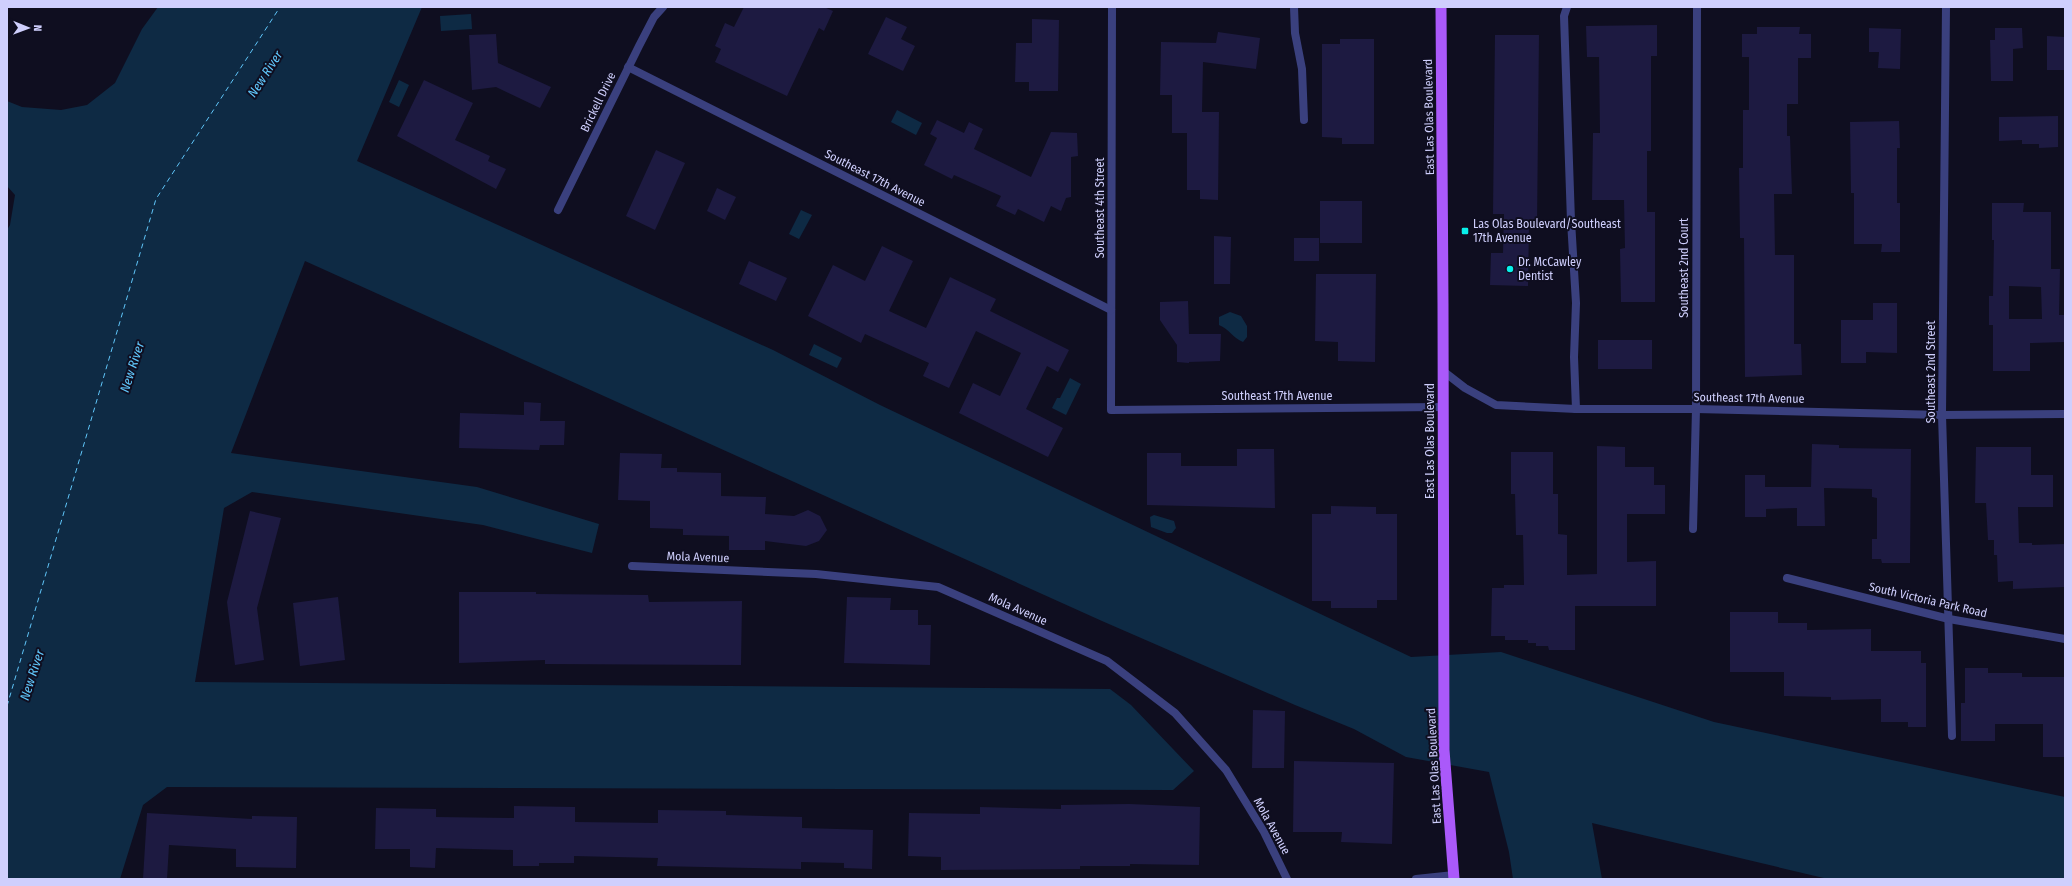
<svg xmlns="http://www.w3.org/2000/svg" width="2072" height="886" font-family="'Fira Sans Condensed',sans-serif">
	<style>
		.water { fill: #0e2a44 }
		.lines { fill: none; stroke-linecap: round; stroke-linejoin: round }
		.ferry { stroke: #60c6fa; stroke-width: 1; stroke-dasharray: 5 4; stroke-linecap: butt }
		.building { fill: #1d1a41; fill-rule: evenodd }
		.service { stroke: #3a407e; stroke-width: 8 }
		.minor { stroke: #3a407e; stroke-width: 8 }
		.primary { stroke: #aa59fa; stroke-width: 11 }
		.poi-dot { fill: #08f0ea; stroke: #0f0e20; stroke-width: 1.5 }
		.labels { text-anchor: middle; dominant-baseline: central; stroke-width: 4; stroke-linejoin: round; paint-order: stroke }
		.street-label { font-size: 12px; fill: #cfcffd; stroke: #0f0e20 }
		.poi-label { font-size: 12px; fill: #cfcffd; stroke: #0f0e20; text-anchor: start }
		.water-label { font-size: 13px; font-style: italic; fill: #60c6fa; stroke: #0f0e20 }
	</style>
	<rect width="100%" height="100%" fill="#0f0e20"/>
	<g class="water">
		<path d="M 158,7 L 422,7 L 357,161 L 773,350 L 880,405 L 1411,657 L 1501,652 L 1714,722 L 2065,797 L 2065,879 L 1828,879 L 1592,823 L 1602,879 L 1513,879 L 1509,852 L 1489,772 L 1406,757 L 1354,729 L 1295,705 L 1102,621 L 305,261 L 231,453 L 477,487 L 599,524 L 592,553 L 483,525 L 252,492 L 224,508 L 195,682 L 1110,689 L 1131,705 L 1194,771 L 1173,790 L 167,787 L 143,805 L 120,879 L 7,879 L 7,230 L 10,225 L 15,195 L 7,186 L 7,101 L 22,107 L 61,110 L 87,105 L 115,83 L 142,29 Z"/>
		<path d="M 471,14 L 472,29 L 441,31 L 440,16 Z"/>
		<path d="M 399,80 L 409,85 L 399,107 L 389,102 Z"/>
		<path d="M 897,110 L 922,123 L 916,135 L 891,122 Z"/>
		<path d="M 801,210 L 812,215 L 799,239 L 789,234 Z"/>
		<path d="M 1230,312 L 1241,316 L 1247,326 L 1247,337 L 1243,342 C 1233,338 1229,329 1219,325 L 1219,317 Z"/>
		<path d="M 814,344 L 842,358 L 837,368 L 809,355 Z"/>
		<path d="M 1070,378 L 1081,384 L 1066,415 L 1052,408 L 1057,398 L 1060,398 Z"/>
		<path d="M 1154,515 L 1174,521 L 1176,528 L 1172,533 L 1167,533 L 1151,527 L 1150,517 Z"/>
	</g>
	<g class="lines">
		<path class="ferry" d="M 7,706 L 156,199 L 280,7"/>
	</g>
	<g class="building">
		<path d="M 744,7 L 824,7 L 833,11 L 824,31 L 819,28 L 787,96 L 715,62 L 721,49 L 715,46 L 725,23 L 734,27 Z"/>
		<path d="M 886,17 L 907,27 L 901,39 L 915,46 L 903,71 L 868,54 Z"/>
		<path d="M 1032,19 L 1059,20 L 1058,91 L 1029,91 L 1029,82 L 1015,82 L 1016,43 L 1032,43 Z"/>
		<path d="M 1657,25 L 1657,56 L 1651,56 L 1651,151 L 1647,151 L 1647,212 L 1655,212 L 1655,302 L 1621,302 L 1620,249 L 1625,248 L 1624,200 L 1592,200 L 1593,133 L 1600,133 L 1599,57 L 1587,57 L 1586,26 Z"/>
		<path d="M 1757,27 L 1800,27 L 1799,34 L 1811,34 L 1811,58 L 1798,58 L 1798,104 L 1787,104 L 1787,136 L 1790,136 L 1792,194 L 1774,194 L 1775,255 L 1794,255 L 1794,344 L 1801,344 L 1802,375 L 1745,377 L 1744,238 L 1740,238 L 1739,168 L 1743,168 L 1743,110 L 1749,110 L 1749,57 L 1742,57 L 1742,34 L 1757,34 Z"/>
		<path d="M 1869,28 L 1901,29 L 1900,69 L 1878,68 L 1879,52 L 1869,52 Z"/>
		<path d="M 1995,28 L 2022,28 L 2023,48 L 2013,49 L 2013,81 L 1991,81 L 1990,40 L 1995,40 Z"/>
		<path d="M 1218,32 L 1260,38 L 1256,69 L 1203,62 L 1202,112 L 1219,112 L 1218,200 L 1200,199 L 1200,190 L 1187,190 L 1187,133 L 1172,133 L 1172,95 L 1160,95 L 1161,42 L 1216,43 Z"/>
		<path d="M 496,34 L 498,63 L 551,87 L 540,108 L 496,87 L 472,90 L 469,35 Z"/>
		<path d="M 1495,35 L 1539,35 L 1537,225 L 1529,225 L 1528,286 L 1490,285 L 1491,253 L 1503,253 L 1504,214 L 1493,214 Z"/>
		<path d="M 2047,36 L 2065,37 L 2065,70 L 2047,70 Z"/>
		<path d="M 1340,39 L 1374,39 L 1374,144 L 1342,144 L 1342,138 L 1322,137 L 1322,44 L 1340,44 Z"/>
		<path d="M 424,80 L 473,103 L 455,140 L 490,156 L 488,161 L 506,169 L 496,189 L 397,136 Z"/>
		<path d="M 2058,116 L 2058,147 L 2039,148 L 2039,144 L 2022,144 L 2022,140 L 1999,141 L 1999,117 Z"/>
		<path d="M 937,120 L 964,133 L 969,122 L 983,129 L 974,149 L 1031,177 L 1051,132 L 1077,133 L 1078,156 L 1071,157 L 1071,197 L 1066,198 L 1061,211 L 1051,206 L 1044,222 L 1018,209 L 1015,215 L 996,206 L 1001,196 L 954,175 L 952,179 L 924,165 L 937,138 L 930,134 Z"/>
		<path d="M 1899,121 L 1900,148 L 1897,148 L 1897,203 L 1900,203 L 1900,252 L 1881,252 L 1882,244 L 1854,244 L 1854,193 L 1851,193 L 1850,122 Z"/>
		<path d="M 656,150 L 685,163 L 655,230 L 626,216 Z"/>
		<path d="M 717,188 L 736,197 L 725,220 L 707,211 Z"/>
		<rect x="1320" y="201" width="42" height="42"/>
		<path d="M 1992,203 L 2024,203 L 2023,212 L 2051,212 L 2051,269 L 2060,269 L 2059,315 L 2065,315 L 2065,342 L 2030,343 L 2030,371 L 1993,371 L 1993,325 L 1989,325 L 1989,296 L 1993,296 L 1994,240 L 1992,240 ZM 2009,286 L 2041,287 L 2042,319 L 2009,319 Z"/>
		<path d="M 1214,236 L 1231,237 L 1230,284 L 1214,284 Z"/>
		<rect x="1294" y="238" width="25" height="23"/>
		<path d="M 882,246 L 913,261 L 889,311 L 926,328 L 950,277 L 996,299 L 990,311 L 1069,350 L 1058,372 L 1047,366 L 1026,409 L 1063,428 L 1048,457 L 959,413 L 973,383 L 1000,396 L 1021,353 L 976,331 L 949,388 L 923,376 L 929,363 L 865,334 L 861,343 L 808,316 L 833,265 L 865,281 Z"/>
		<path d="M 749,261 L 787,278 L 776,301 L 739,284 Z"/>
		<path d="M 1316,274 L 1376,274 L 1375,362 L 1338,361 L 1338,342 L 1315,341 Z"/>
		<path d="M 1188,301 L 1189,334 L 1221,334 L 1220,361 L 1189,362 L 1189,363 L 1177,362 L 1177,345 L 1160,320 L 1160,302 Z"/>
		<path d="M 1873,303 L 1897,303 L 1897,353 L 1866,352 L 1866,363 L 1841,363 L 1841,320 L 1873,320 Z"/>
		<rect x="1598" y="340" width="54" height="29"/>
		<path d="M 524,402 L 541,403 L 540,421 L 565,421 L 564,445 L 540,445 L 539,450 L 459,448 L 460,413 L 524,415 Z"/>
		<path d="M 1812,444 L 1839,445 L 1839,448 L 1911,449 L 1910,563 L 1882,563 L 1881,559 L 1872,559 L 1872,539 L 1877,539 L 1877,498 L 1872,497 L 1872,489 L 1824,488 L 1825,526 L 1797,526 L 1797,508 L 1766,509 L 1766,517 L 1745,517 L 1745,475 L 1765,475 L 1765,487 L 1811,487 Z"/>
		<path d="M 1597,446 L 1625,447 L 1625,467 L 1654,467 L 1654,485 L 1665,485 L 1665,514 L 1627,514 L 1627,562 L 1656,561 L 1656,606 L 1575,606 L 1575,650 L 1549,650 L 1548,646 L 1536,646 L 1536,643 L 1528,643 L 1528,640 L 1505,640 L 1505,636 L 1491,636 L 1492,588 L 1504,588 L 1504,585 L 1524,585 L 1523,535 L 1516,535 L 1515,494 L 1511,494 L 1511,452 L 1553,452 L 1553,494 L 1558,494 L 1558,534 L 1567,535 L 1567,575 L 1597,574 Z"/>
		<path d="M 1976,447 L 2031,447 L 2031,475 L 2053,475 L 2053,507 L 2018,507 L 2019,543 L 2032,543 L 2032,545 L 2065,544 L 2065,587 L 2013,589 L 2013,581 L 1998,582 L 1997,555 L 1994,555 L 1994,540 L 1988,540 L 1986,503 L 1975,503 Z"/>
		<path d="M 1237,449 L 1274,449 L 1275,508 L 1147,505 L 1147,453 L 1181,453 L 1181,466 L 1237,466 Z"/>
		<path d="M 620,453 L 662,454 L 661,468 L 677,468 L 677,472 L 721,473 L 721,496 L 766,497 L 765,514 L 794,516 L 808,510 L 820,516 L 827,530 L 819,541 L 806,546 L 765,541 L 765,550 L 729,550 L 729,536 L 683,535 L 683,529 L 650,528 L 650,501 L 618,500 Z"/>
		<path d="M 1331,506 L 1376,507 L 1376,514 L 1397,514 L 1397,600 L 1377,600 L 1377,608 L 1331,608 L 1331,601 L 1312,601 L 1312,514 L 1331,514 Z"/>
		<path d="M 250,511 L 281,518 L 257,608 L 264,660 L 235,665 L 227,602 Z"/>
		<path d="M 459,592 L 536,592 L 536,594 L 648,595 L 649,602 L 742,601 L 741,665 L 545,664 L 545,660 L 459,663 Z"/>
		<path d="M 338,597 L 345,660 L 300,666 L 293,603 Z"/>
		<path d="M 847,597 L 891,598 L 890,610 L 918,610 L 918,625 L 931,625 L 930,665 L 844,663 Z"/>
		<path d="M 1730,612 L 1778,612 L 1778,623 L 1807,623 L 1807,630 L 1871,629 L 1871,651 L 1921,651 L 1921,663 L 1926,663 L 1926,727 L 1908,727 L 1908,722 L 1881,722 L 1881,699 L 1831,700 L 1831,697 L 1784,696 L 1784,672 L 1730,672 Z"/>
		<path d="M 1965,668 L 1988,668 L 1988,673 L 2022,673 L 2022,677 L 2064,677 L 2065,757 L 2043,757 L 2043,724 L 1995,724 L 1995,741 L 1961,741 L 1961,703 L 1965,703 Z"/>
		<path d="M 1253,710 L 1285,711 L 1284,768 L 1252,768 Z"/>
		<path d="M 1294,761 L 1394,763 L 1392,844 L 1341,842 L 1342,832 L 1293,832 Z"/>
		<path d="M 1129,804 L 1200,807 L 1199,865 L 1130,864 L 1130,866 L 1080,866 L 1080,869 L 941,870 L 941,857 L 908,856 L 909,813 L 980,814 L 980,807 L 1061,809 L 1061,805 Z"/>
		<path d="M 514,806 L 575,807 L 575,822 L 658,823 L 658,810 L 726,811 L 726,815 L 802,817 L 802,828 L 873,830 L 872,869 L 844,868 L 844,863 L 801,862 L 801,869 L 657,866 L 658,858 L 574,856 L 574,863 L 539,863 L 539,866 L 513,866 L 513,850 L 436,848 L 435,868 L 410,867 L 410,849 L 375,849 L 376,808 L 436,809 L 436,817 L 514,818 Z"/>
		<path d="M 147,813 L 252,819 L 252,816 L 297,817 L 296,868 L 236,867 L 236,849 L 169,845 L 167,879 L 143,879 Z"/>
	</g>
	<g class="lines">
		<g class="service">
			<path d="M 1294,7 L 1295,33 L 1302,69 L 1304,120"/>
			<path d="M 1567,7 L 1564,16 L 1571,221 L 1576,303 L 1574,357 L 1576,409"/>
		</g>
		<g class="minor">
			<path d="M 1112,7 L 1111,410 L 1443,407"/>
			<path d="M 1946,7 L 1942,415 L 1952,736"/>
			<path d="M 628,67 L 1111,310"/>
			<path d="M 558,210 L 639,46 L 654,17 L 663,7"/>
			<path d="M 1443,371 L 1465,388 L 1496,405 L 1576,409 L 1696,409 L 1942,415 L 2065,414"/>
			<path d="M 1693,529 L 1696,409 L 1697,7"/>
			<path d="M 632,566 L 816,574 L 938,587 L 1107,661 L 1175,713 L 1226,770 L 1264,832 L 1287,879"/>
			<path d="M 1787,578 L 1949,619 L 2065,639"/>
			<path d="M 1416,879 L 1454,875"/>
		</g>
		<path class="primary" d="M 1441,7 L 1443,304 L 1444,750 L 1454,879"/>
	</g>
	<g class="poi-dot">
		<rect x="1461" y="227" width="8" height="8" rx="2"/>
		<circle cx="1510" cy="269" r="4"/>
	</g>
	<g class="labels">
		<g class="street-label">
			<text transform="translate(598 102) rotate(-64)">Brickell Drive</text>
			<text transform="translate(1429 117) rotate(-91)">East Las Olas Boulevard</text>
			<text transform="translate(875 178) rotate(27)">Southeast 17th Avenue</text>
			<text transform="translate(1100 208) rotate(-90)">Southeast 4th Street</text>
			<text transform="translate(1684 268) rotate(-90)">Southeast 2nd Court</text>
			<text transform="translate(1931 372) rotate(-90)">Southeast 2nd Street</text>
			<text x="1277" y="396">Southeast 17th Avenue</text>
			<text transform="translate(1749 398) rotate(1)">Southeast 17th Avenue</text>
			<text transform="translate(1430 441) rotate(-90)">East Las Olas Boulevard</text>
			<text transform="translate(698 557) rotate(2)">Mola Avenue</text>
			<text transform="translate(1928 600) rotate(13)">South Victoria Park Road</text>
			<text transform="translate(1018 609) rotate(24)">Mola Avenue</text>
			<text transform="translate(1434 766) rotate(-93)">East Las Olas Boulevard</text>
			<text transform="translate(1272 826) rotate(61)">Mola Avenue</text>
		</g>
		<g class="poi-label">
			<text x="1473" y="224">Las Olas Boulevard/Southeast<tspan x="1473" dy="14">17th Avenue</tspan></text>
			<text x="1518" y="262">Dr. McCawley<tspan x="1518" dy="14">Dentist</tspan></text>
		</g>
		<g class="water-label">
			<text transform="translate(265 74) rotate(-57)">New River</text>
			<text transform="translate(132 367) rotate(-72)">New River</text>
			<text transform="translate(32 675) rotate(-72)">New River</text>
		</g>
	</g>
	<rect width="2072" height="886" fill="none" stroke="#cfcffd" stroke-width="16"/>
	<g transform="translate(28 28) rotate(91)" stroke="#0f0e20" stroke-width="3" paint-order="stroke">
	<path d="M0-3L7 15L0 10L-7 15Z" fill="#cfcffd"/>
	<text y="-6" font-size="11" font-weight="bold" text-anchor="middle" fill="#cfcffd">N</text>
	</g>
</svg>
